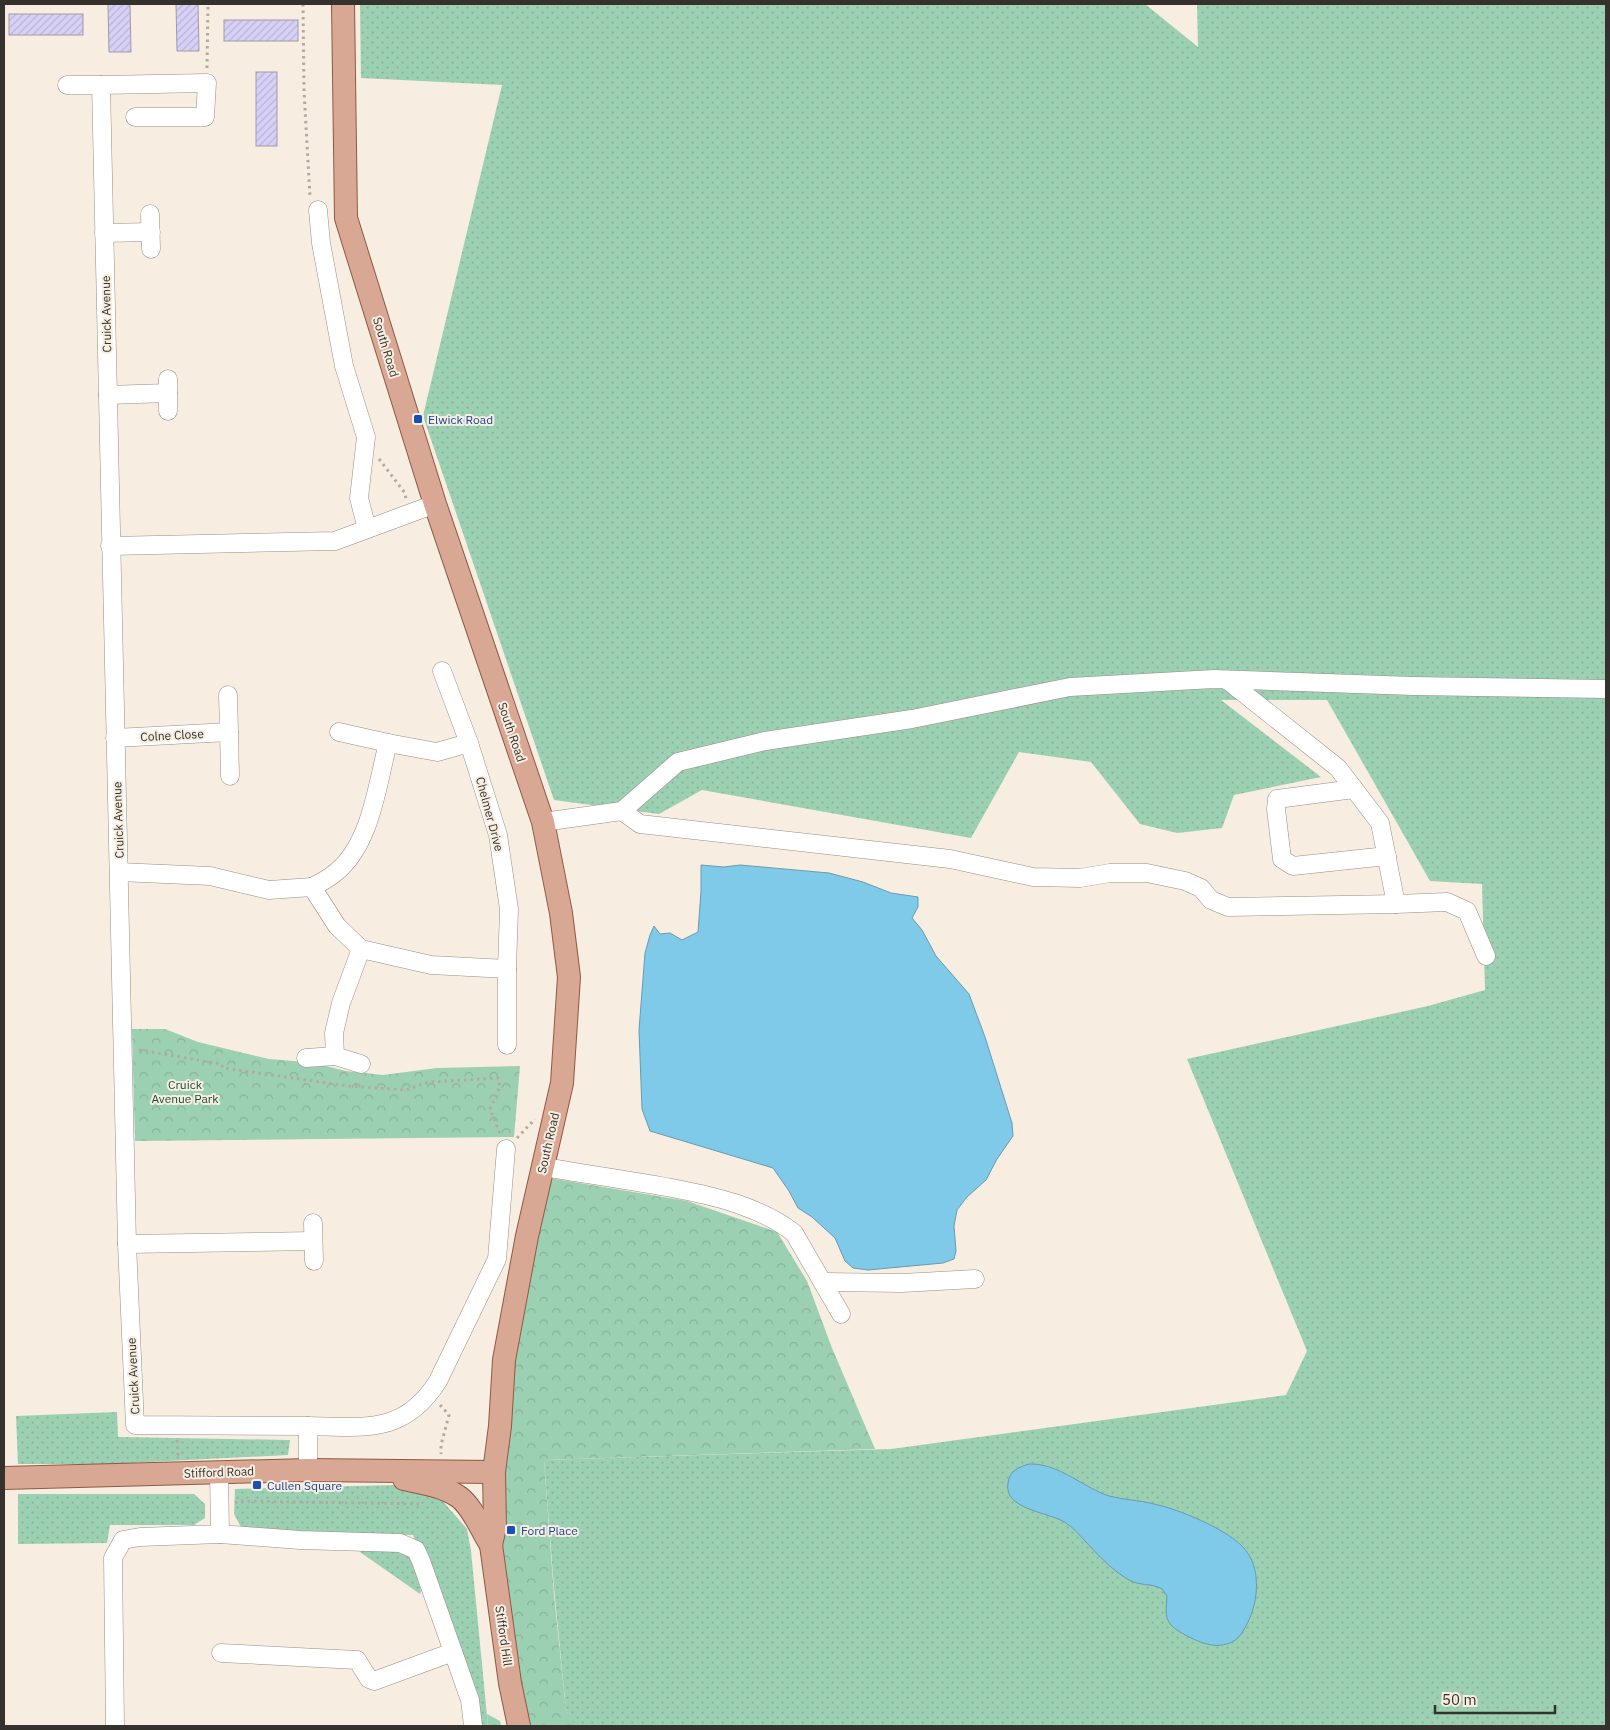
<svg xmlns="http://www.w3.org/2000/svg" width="1610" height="1730" font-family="'IBM Plex Sans',sans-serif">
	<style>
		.grass { fill: url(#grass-dots) }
		.forest { fill: url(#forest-crowns) }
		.water { fill: #7fc9e9; stroke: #699bb0 }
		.building { fill: url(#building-hatch); stroke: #9e9ca9 }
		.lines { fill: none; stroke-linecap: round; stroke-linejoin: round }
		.minor-casing { stroke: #978e83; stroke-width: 19 }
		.major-casing { stroke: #8f5941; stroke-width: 24 }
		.path { stroke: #b2aaa1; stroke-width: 3; stroke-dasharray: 2.5 4; stroke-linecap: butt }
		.minor { stroke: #fff; stroke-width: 18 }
		.major { stroke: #d9a894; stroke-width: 22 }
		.transit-dot { fill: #1a4fb4; stroke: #f7ede1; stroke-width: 2 }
		.labels { text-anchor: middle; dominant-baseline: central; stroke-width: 4; stroke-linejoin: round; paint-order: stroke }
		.street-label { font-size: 12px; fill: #35312c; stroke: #f7ede1 }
		.transit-label { font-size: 12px; fill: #164399; stroke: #f7ede1; text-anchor: start }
		.park-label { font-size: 12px; fill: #194d35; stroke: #f7ede1 }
	</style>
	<defs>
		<pattern id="grass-dots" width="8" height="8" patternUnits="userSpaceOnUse" patternTransform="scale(1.25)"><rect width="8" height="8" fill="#9cd0b3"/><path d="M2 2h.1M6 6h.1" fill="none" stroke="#87b39a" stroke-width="1.8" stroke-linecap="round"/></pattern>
		<pattern id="forest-crowns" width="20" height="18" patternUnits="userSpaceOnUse" patternTransform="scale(1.25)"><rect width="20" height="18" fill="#9cd0b3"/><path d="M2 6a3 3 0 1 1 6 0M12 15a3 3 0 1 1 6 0" fill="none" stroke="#87b39a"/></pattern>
		<pattern id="building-hatch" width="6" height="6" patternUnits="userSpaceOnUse" patternTransform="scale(1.25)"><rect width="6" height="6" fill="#d7d1f7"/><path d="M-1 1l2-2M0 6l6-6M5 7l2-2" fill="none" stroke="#b9b4d4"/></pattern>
	</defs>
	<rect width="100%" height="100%" fill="#f7ede1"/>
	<g class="grass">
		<path d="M 360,4 L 1145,4 L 1198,47 L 1197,4 L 1606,4 L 1606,1726 L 573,1726 L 566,1710 L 554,1588 L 544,1460 L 891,1449 L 1286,1395 L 1307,1351 L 1187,1059 L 1428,1006 L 1485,990 L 1482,884 L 1430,881 L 1327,700 L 1221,700 L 1321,777 L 1234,795 L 1222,828 L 1177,833 L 1140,824 L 1091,762 L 1019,752 L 971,838 L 702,790 L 659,814 L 554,800 L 423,416 L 502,85 L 361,78 Z"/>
		<path d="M 117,1412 L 118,1437 L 290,1440 L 288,1455 L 109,1464 L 18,1464 L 16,1416 Z"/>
		<path d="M 395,1485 L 441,1499 L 467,1529 L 471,1551 L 488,1726 L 476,1726 L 470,1681 L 413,1535 L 243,1531 L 234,1514 L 235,1489 Z"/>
		<path d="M 18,1494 L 194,1494 L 205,1504 L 205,1518 L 194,1525 L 110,1525 L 107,1543 L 18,1544 Z"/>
		<path d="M 366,1545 L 405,1552 L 413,1560 L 421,1591 L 420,1594 L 360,1552 Z"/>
	</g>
	<g class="forest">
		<path d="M 132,1029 L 165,1029 L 198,1042 L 269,1059 L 294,1061 L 326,1066 L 346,1071 L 383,1075 L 437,1068 L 520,1066 L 514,1137 L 135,1141 Z"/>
		<path d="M 550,1178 L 687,1201 L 777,1232 L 807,1281 L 832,1348 L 875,1449 L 544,1460 L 554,1595 L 566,1710 L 575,1726 L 530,1726 L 514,1644 L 502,1546 L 503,1478 L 515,1355 L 528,1282 Z"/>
		<path d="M 487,1714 L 500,1721 L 501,1726 L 488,1726 Z"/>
	</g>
	<g class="water">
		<path d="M 701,865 L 724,867 L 740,865 L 829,873 L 863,882 L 891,893 L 918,897 L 918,907 L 912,918 L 922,930 L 936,956 L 969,994 L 985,1037 L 1012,1123 L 1013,1136 L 997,1159 L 986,1180 L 967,1197 L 957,1210 L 954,1226 L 956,1251 L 954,1259 L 943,1263 L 868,1270 L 853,1268 L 845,1261 L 835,1238 L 812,1217 L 798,1208 L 789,1191 L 773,1168 L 650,1131 L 642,1109 L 639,1030 L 645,953 L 650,935 L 654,926 L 660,934 L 670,933 L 682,940 L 698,932 L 701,891 Z"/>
		<path d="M 1029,1464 C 1059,1463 1082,1487 1109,1496 C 1124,1500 1139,1500 1154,1504 C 1178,1509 1224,1528 1242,1546 C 1262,1566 1259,1601 1247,1624 C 1243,1632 1238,1640 1230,1643 C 1213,1650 1194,1640 1180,1632 C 1163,1622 1166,1613 1167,1596 L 1162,1589 C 1152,1583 1139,1586 1129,1580 C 1113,1571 1098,1555 1086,1542 C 1079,1535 1074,1528 1066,1523 C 1050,1512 1003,1510 1008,1483 C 1009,1471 1019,1467 1029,1464 Z"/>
	</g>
	<g class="building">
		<path d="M 108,4 L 130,4 L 131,52 L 109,52 Z"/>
		<path d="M 176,4 L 198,4 L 199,51 L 177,51 Z"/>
		<rect x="9" y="14" width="74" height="21"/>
		<rect x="224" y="20" width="74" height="21"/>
		<rect x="256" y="72" width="21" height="74"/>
	</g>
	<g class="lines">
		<g class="minor-casing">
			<g id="minor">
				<path d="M 67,85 L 101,85"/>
				<path d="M 135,117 L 205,117 L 207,83 L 101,85 L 127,1244 L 135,1425 L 308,1426"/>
				<path d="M 318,210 L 321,243 L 344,366 L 366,437 L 359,498 L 367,529"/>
				<path d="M 150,214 L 151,249"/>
				<path d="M 104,233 L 151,232"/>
				<path d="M 168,379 L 168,411"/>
				<path d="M 108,395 L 168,393"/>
				<path d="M 110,546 L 335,541 L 435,504"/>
				<path d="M 1227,680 L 1338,768 L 1380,823 L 1396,904 L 1447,902 L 1467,911 L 1486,956"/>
				<path d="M 229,732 L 230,776"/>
				<path d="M 115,738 L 229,732 L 228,695"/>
				<path d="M 388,743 L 437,752 L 469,743"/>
				<path d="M 1354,789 L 1277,799 L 1276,809 L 1282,859 L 1293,866 L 1387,856"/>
				<path d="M 622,811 L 640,824 L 950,859 L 1033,877 L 1080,878 L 1110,873 L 1147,873 L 1185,881 L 1201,888 L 1211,900 L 1228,907 L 1396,904"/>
				<path d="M 543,822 L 622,811 L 678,762 L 765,741 L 912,719 L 1070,687 L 1214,679 L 1413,686 L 1606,689"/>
				<path d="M 119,872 L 210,876 L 269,890 L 312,887 L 337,926 L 361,949 L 431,965 L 507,969 L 509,909 L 498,835 L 469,743 L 442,671"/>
				<path d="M 312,887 C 320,883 328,879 335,873 C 371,845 377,785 388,743 L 339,732"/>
				<path d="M 507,969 L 507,1045"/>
				<path d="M 306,1058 L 335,1056"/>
				<path d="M 361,1064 L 335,1056 L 334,1033 L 341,1003 L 361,949"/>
				<path d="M 543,1167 C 586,1174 629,1180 672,1188 C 714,1196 759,1206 794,1233 L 841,1314"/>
				<path d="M 313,1223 L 314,1261"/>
				<path d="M 127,1244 L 313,1241"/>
				<path d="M 824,1282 L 902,1283 L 975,1279"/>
				<path d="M 308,1470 L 308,1426 C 364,1427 404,1435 438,1381 L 497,1259 L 506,1149"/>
				<path d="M 220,1534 L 300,1540 L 400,1543 L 416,1550 L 421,1561 L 470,1700 L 473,1726"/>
				<path d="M 221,1653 L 357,1660 L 369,1679 L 374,1681 L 453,1652"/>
				<path d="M 115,1726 L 113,1558 L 123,1540 L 140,1537 L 220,1534 L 219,1472"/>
			</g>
		</g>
		<g class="major-casing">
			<g id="major">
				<path d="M 343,4 L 346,218 L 435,504 L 543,822 L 561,913 L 569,977 L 562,1083 L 527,1236 L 504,1360 L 500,1426 L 494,1472 L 495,1527 L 491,1545 L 510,1683 L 519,1726"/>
				<path d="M 4,1478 L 308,1470 L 494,1472"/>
				<path d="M 404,1479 C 422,1483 444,1486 459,1497 C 473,1507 482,1532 491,1545"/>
			</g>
		</g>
		<g class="path">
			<path d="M 303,4 L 304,91 L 310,197"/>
			<path d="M 207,68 L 208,4"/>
			<path d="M 379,459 L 405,493 L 406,499"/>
			<path d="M 139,1050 L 221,1064 L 223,1068 L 348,1086 L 406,1090 L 428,1082 L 498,1078 L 500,1087 L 490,1109 L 501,1136"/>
			<path d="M 517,1138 L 535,1119"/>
			<path d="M 440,1405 L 449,1415 L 441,1445 L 441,1454"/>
			<path d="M 177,1440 L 178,1456"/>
			<path d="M 235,1503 L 239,1501 L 423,1504"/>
		</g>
		<use href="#minor" class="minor"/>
		<use href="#major" class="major"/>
	</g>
	<g class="transit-dot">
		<rect x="413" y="414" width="10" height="10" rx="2.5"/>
		<rect x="252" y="1480" width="10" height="10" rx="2.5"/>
		<rect x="506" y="1525" width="10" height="10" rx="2.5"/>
	</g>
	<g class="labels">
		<g class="street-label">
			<text transform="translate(106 314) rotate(-91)">Cruick Avenue</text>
			<text transform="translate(386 347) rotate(73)">South Road</text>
			<text transform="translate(512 732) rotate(71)">South Road</text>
			<text transform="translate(172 735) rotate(-3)">Colne Close</text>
			<text transform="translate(490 814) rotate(75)">Chelmer Drive</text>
			<text transform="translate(118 820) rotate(-92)">Cruick Avenue</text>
			<text transform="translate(548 1143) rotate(-77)">South Road</text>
			<text transform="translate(133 1376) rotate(-93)">Cruick Avenue</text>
			<text transform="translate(219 1472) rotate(-2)">Stifford Road</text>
			<text transform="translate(504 1636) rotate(82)">Stifford Hill</text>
		</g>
		<g class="transit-label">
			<text x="428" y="419">Elwick Road</text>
			<text x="267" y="1485">Cullen Square</text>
			<text x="521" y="1530">Ford Place</text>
		</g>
		<g class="park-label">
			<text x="185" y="1084">Cruick<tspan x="185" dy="14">Avenue Park</tspan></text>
		</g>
	</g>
	<rect width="1610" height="1730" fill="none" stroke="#35312c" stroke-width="10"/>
	<path d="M1435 1705v8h120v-8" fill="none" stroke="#35312c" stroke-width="2.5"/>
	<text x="1442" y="1705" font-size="15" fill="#35312c" stroke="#f7ede1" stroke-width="4" paint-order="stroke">50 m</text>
</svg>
